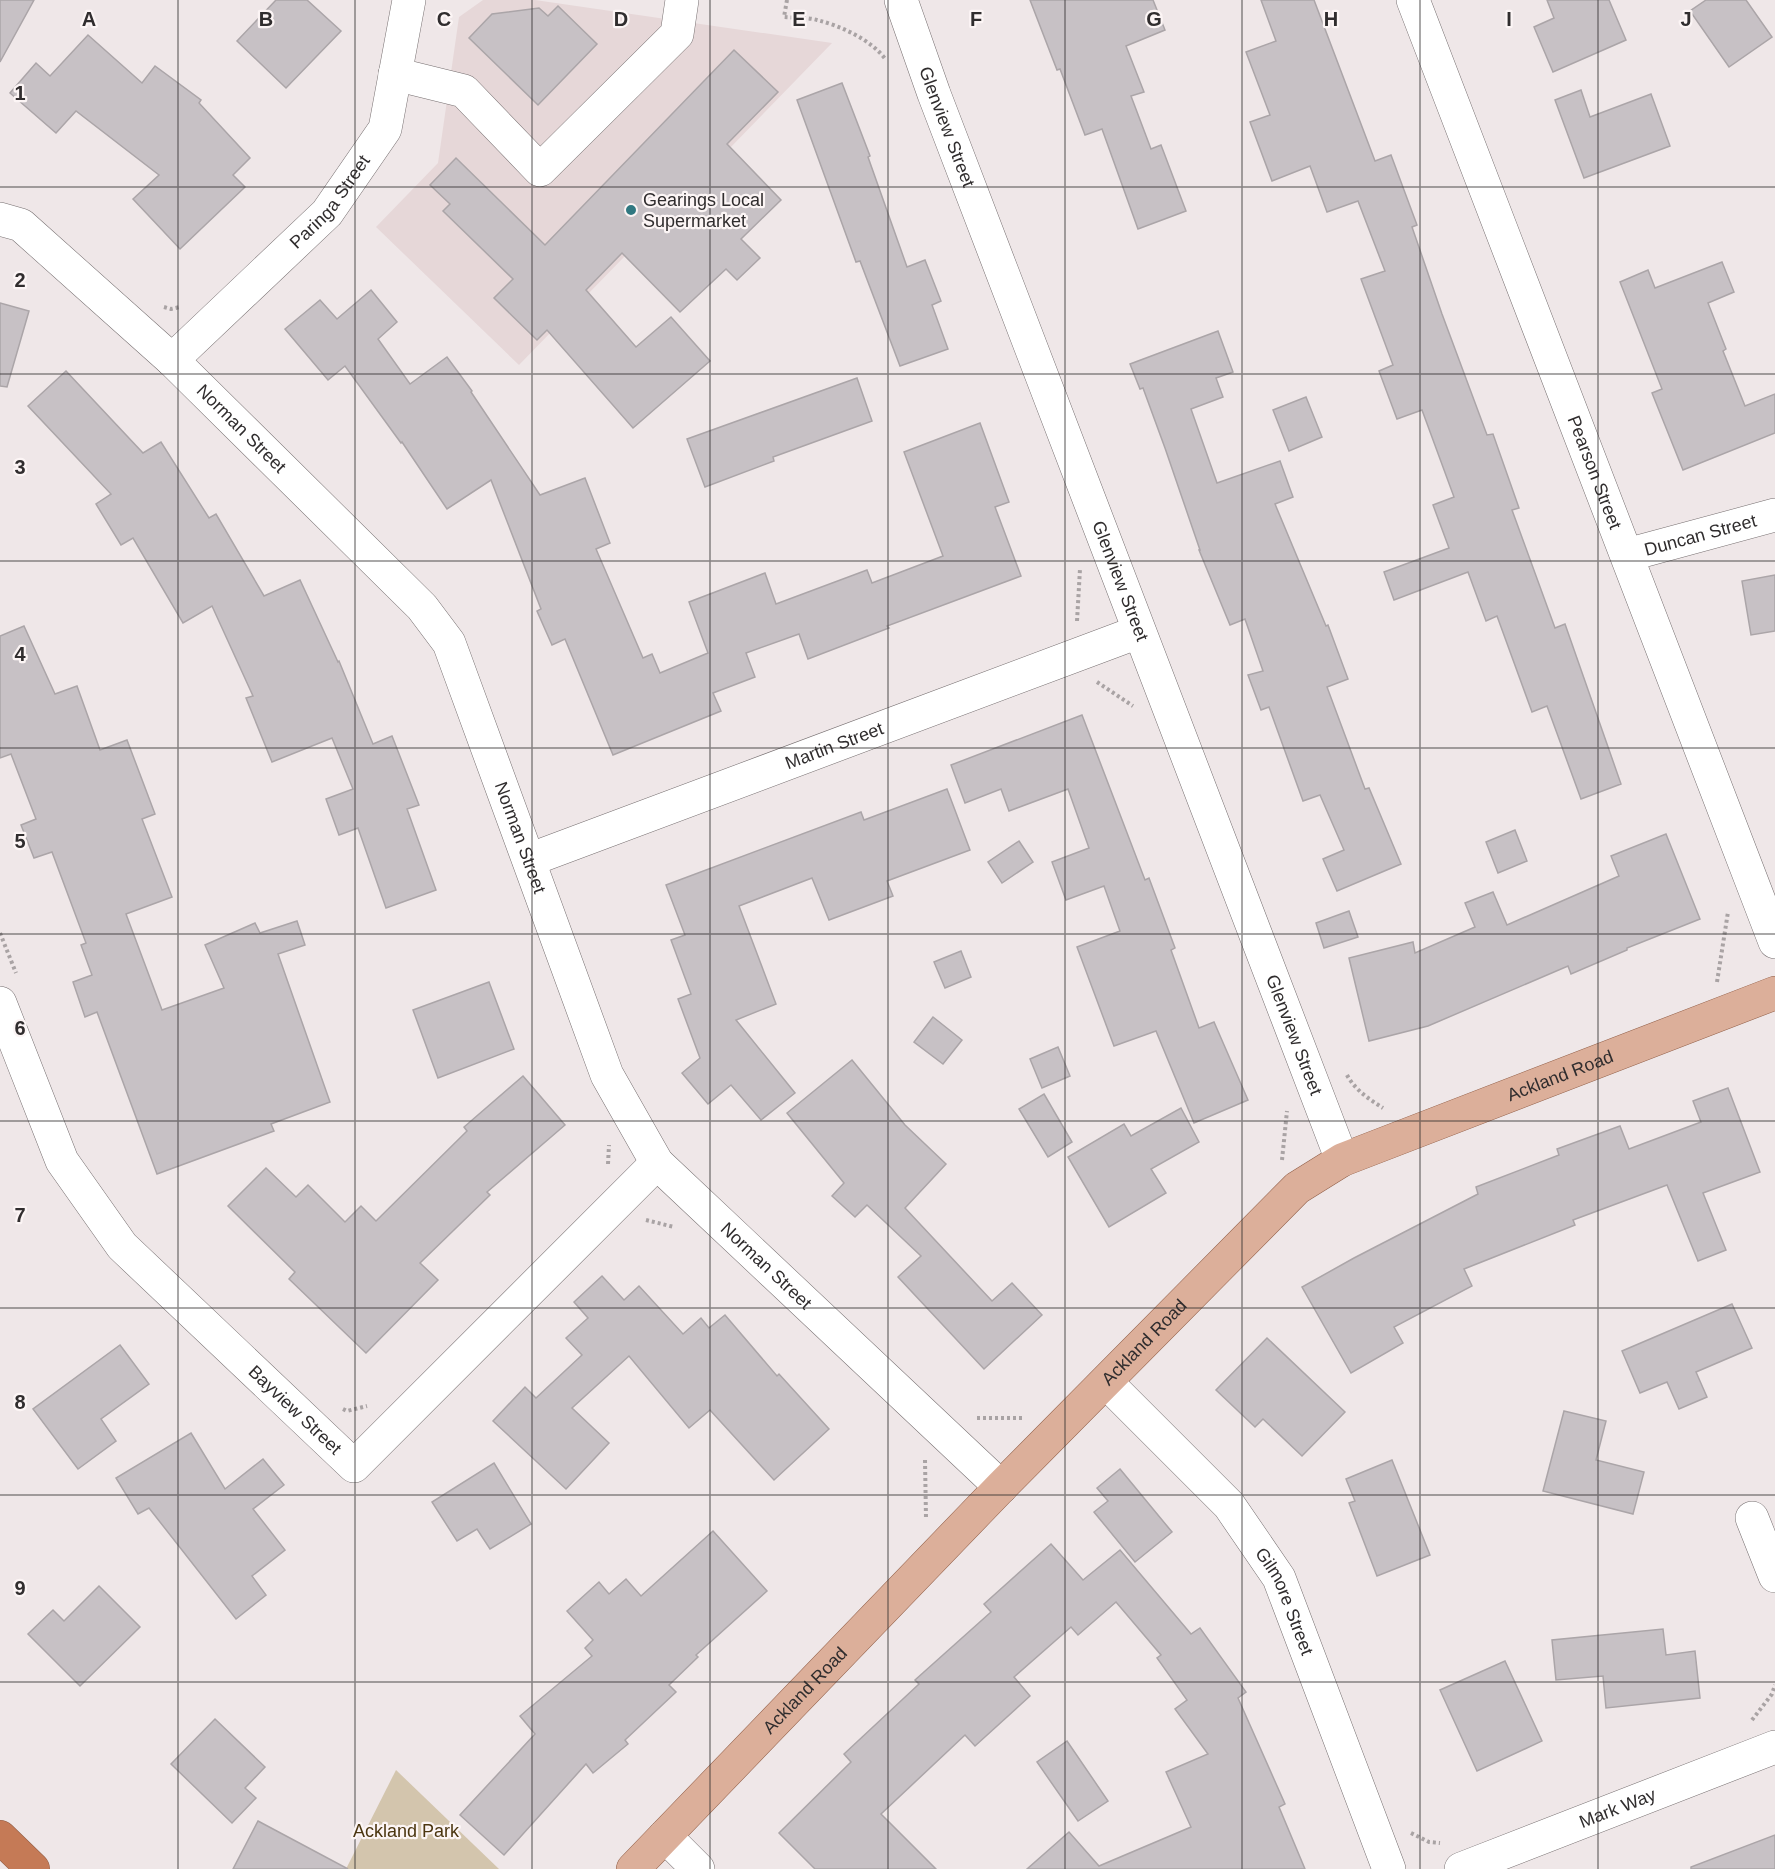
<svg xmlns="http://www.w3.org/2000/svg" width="1775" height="1869" font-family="Arial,sans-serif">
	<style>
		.built { fill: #e6d7d8 }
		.green { fill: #d3c5ad }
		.building { fill: #c7c1c5; stroke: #aba5a8; stroke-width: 1.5 }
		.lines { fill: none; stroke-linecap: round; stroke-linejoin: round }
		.minor-casing { stroke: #766f70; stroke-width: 34 }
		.major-casing { stroke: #915f48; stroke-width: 34 }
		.highway-casing { stroke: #915f48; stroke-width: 34 }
		.path { stroke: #a9a3a4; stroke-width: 4; stroke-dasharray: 3 3; stroke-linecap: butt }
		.minor { stroke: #fff; stroke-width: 33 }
		.major { stroke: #dcaf9a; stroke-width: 33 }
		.highway { stroke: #c57a56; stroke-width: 33 }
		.grid { fill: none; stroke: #302d2e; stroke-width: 1.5; stroke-opacity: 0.55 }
		.poi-dot { fill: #307881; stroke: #fcf5f5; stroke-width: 2 }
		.labels { text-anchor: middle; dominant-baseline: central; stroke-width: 4.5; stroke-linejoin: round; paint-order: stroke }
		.street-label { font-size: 18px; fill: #302d2e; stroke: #fcf5f5 }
		.poi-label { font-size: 18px; fill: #302d2e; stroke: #fcf5f5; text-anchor: start }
		.park-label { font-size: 18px; fill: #4b3610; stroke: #fcf5f5 }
		.grid-label { font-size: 20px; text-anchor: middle; font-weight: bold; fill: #302d2e; stroke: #fcf5f5; stroke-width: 4.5; stroke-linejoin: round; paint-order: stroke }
	</style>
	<rect width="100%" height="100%" fill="#efe7e8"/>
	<path class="built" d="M 483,0 L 535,0 L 832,43 L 519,365 L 376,227 L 438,163 L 459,17 Z"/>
	<path class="green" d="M 396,1770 L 499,1869 L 346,1869 Z"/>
	<g class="building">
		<path d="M 0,0 L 34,0 L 0,62 Z"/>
		<path d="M 276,0 L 307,0 L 341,31 L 286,88 L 237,41 Z"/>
		<path d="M 1030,0 L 1153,0 L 1165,30 L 1126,46 L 1144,92 L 1131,96 L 1151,149 L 1161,145 L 1186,211 L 1138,229 L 1102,129 L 1085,135 L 1060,69 L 1057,70 Z"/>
		<path d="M 1261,0 L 1314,0 L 1375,161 L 1391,155 L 1417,225 L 1412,227 L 1442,314 L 1487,435 L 1493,434 L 1519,508 L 1512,510 L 1555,628 L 1565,624 L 1621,784 L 1581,799 L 1547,706 L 1532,712 L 1497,616 L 1486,621 L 1468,572 L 1394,600 L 1384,572 L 1449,548 L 1433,505 L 1454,497 L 1422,410 L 1397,419 L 1379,371 L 1393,365 L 1361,279 L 1385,271 L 1358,201 L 1327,212 L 1310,166 L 1272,181 L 1250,122 L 1270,115 L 1246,52 L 1276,41 Z"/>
		<path d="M 1547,0 L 1609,0 L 1626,40 L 1553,72 L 1534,27 L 1554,18 Z"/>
		<path d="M 1706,0 L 1746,0 L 1772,37 L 1729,67 L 1690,11 Z"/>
		<path d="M 558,6 L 597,44 L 538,105 L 469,38 L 492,14 L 539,8 L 548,16 Z"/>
		<path d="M 88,35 L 142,83 L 155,66 L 201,100 L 199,103 L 250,158 L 233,175 L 245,187 L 180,249 L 133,199 L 159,175 L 76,111 L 56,133 L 10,93 L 36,63 L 50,76 Z"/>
		<path d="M 734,50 L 778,92 L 727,144 L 781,200 L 741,239 L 760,258 L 737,280 L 726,269 L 680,312 L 622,253 L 586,290 L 636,347 L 671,317 L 710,361 L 633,428 L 547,330 L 537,340 L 494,298 L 513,279 L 443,211 L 450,204 L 430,185 L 456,158 L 545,245 Z"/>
		<path d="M 842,83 L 870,156 L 868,157 L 907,267 L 925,260 L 941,301 L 932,305 L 948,349 L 900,366 L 860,261 L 856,262 L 797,100 Z"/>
		<path d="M 1581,90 L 1590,117 L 1651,94 L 1670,146 L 1584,178 L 1555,100 Z"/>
		<path d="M 1722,262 L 1734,292 L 1708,303 L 1726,349 L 1723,351 L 1745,406 L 1775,394 L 1775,433 L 1683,470 L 1652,393 L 1662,389 L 1620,282 L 1648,270 L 1655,288 Z"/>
		<path d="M 371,290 L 397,322 L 378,339 L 410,384 L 447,357 L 472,391 L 471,392 L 540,495 L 585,478 L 610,543 L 596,549 L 643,658 L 652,654 L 660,673 L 708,653 L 689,602 L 765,573 L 776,604 L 867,570 L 872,583 L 943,556 L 904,452 L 980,423 L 1009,502 L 995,507 L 1021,576 L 887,626 L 889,628 L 808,659 L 799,634 L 746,653 L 755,677 L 713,693 L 721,711 L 613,755 L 565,639 L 552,645 L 537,611 L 541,609 L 491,480 L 447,509 L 402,442 L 401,443 L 345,366 L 328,380 L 285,329 L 320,300 L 337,319 Z"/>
		<path d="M 0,303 L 29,311 L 7,387 L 0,386 Z"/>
		<path d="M 1218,331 L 1233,372 L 1216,378 L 1223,397 L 1191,409 L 1217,483 L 1280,461 L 1293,497 L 1275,504 L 1326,626 L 1328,625 L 1348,679 L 1327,687 L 1365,789 L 1369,788 L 1401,864 L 1337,891 L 1323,859 L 1344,850 L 1320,795 L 1303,801 L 1269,707 L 1261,710 L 1248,675 L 1263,671 L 1245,619 L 1230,625 L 1199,550 L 1200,550 L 1165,448 L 1143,388 L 1140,389 L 1130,364 Z"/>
		<path d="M 66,371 L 143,453 L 161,442 L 209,518 L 216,514 L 264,596 L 300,580 L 338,662 L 339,661 L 373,744 L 392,736 L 419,805 L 407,809 L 436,890 L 386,908 L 358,828 L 339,835 L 326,799 L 353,789 L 332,738 L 272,762 L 246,698 L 253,696 L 212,606 L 183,623 L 133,538 L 121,545 L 96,504 L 111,494 L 28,406 Z"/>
		<path d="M 857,378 L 872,421 L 773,457 L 774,461 L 705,487 L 687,439 Z"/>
		<path d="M 1306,397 L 1322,437 L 1289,451 L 1273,410 Z"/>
		<path d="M 1775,575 L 1775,631 L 1751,635 L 1742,581 Z"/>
		<path d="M 24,626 L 55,694 L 77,686 L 100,750 L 127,740 L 155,814 L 142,819 L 172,897 L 126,914 L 162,1010 L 224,988 L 205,945 L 255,923 L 260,933 L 297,921 L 305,945 L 278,954 L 330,1102 L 271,1124 L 274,1131 L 157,1174 L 97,1012 L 85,1017 L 73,982 L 92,975 L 81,945 L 86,943 L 52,852 L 34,858 L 21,825 L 36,819 L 11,754 L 0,758 L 0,636 Z"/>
		<path d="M 1082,715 L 1145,880 L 1149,878 L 1175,948 L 1171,950 L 1199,1028 L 1214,1022 L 1248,1100 L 1194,1123 L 1156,1031 L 1114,1046 L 1077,947 L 1120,931 L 1104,886 L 1066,900 L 1052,862 L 1089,848 L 1068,789 L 1009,811 L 1001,789 L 965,803 L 951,765 Z"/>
		<path d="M 947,789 L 970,850 L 887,881 L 893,896 L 829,920 L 812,878 L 739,906 L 776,1004 L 736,1020 L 795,1093 L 761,1120 L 731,1085 L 708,1104 L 682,1073 L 700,1058 L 678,999 L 691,994 L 671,940 L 685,935 L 666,885 L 861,812 L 864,820 Z"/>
		<path d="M 1515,830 L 1527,861 L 1498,873 L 1486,842 Z"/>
		<path d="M 1666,834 L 1700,919 L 1627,948 L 1627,950 L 1571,974 L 1568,966 L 1428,1026 L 1369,1041 L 1349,958 L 1413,942 L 1415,953 L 1475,927 L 1465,903 L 1493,892 L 1507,925 L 1619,876 L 1611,856 Z"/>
		<path d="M 1019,841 L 1033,862 L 1002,883 L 988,862 Z"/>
		<path d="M 1349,911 L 1358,937 L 1324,948 L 1316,923 Z"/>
		<path d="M 961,951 L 971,977 L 945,988 L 934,962 Z"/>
		<path d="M 489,982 L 514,1049 L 438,1078 L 413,1010 Z"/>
		<path d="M 933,1017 L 962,1040 L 943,1064 L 914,1042 Z"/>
		<path d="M 1058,1047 L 1070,1076 L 1042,1088 L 1030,1059 Z"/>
		<path d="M 852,1060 L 905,1125 L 946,1164 L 905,1208 L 992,1301 L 1012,1283 L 1042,1315 L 984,1369 L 898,1277 L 921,1256 L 867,1205 L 855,1217 L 832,1196 L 844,1183 L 787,1113 Z"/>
		<path d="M 523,1076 L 565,1125 L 487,1192 L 490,1195 L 420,1263 L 438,1280 L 366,1353 L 289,1279 L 295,1272 L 228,1206 L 266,1168 L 296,1197 L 308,1185 L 345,1222 L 361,1206 L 376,1221 L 467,1131 L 464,1127 Z"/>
		<path d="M 1728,1088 L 1760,1172 L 1703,1193 L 1726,1250 L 1698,1261 L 1667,1185 L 1573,1220 L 1575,1225 L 1464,1269 L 1472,1286 L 1394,1327 L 1403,1343 L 1351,1373 L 1302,1287 L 1354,1258 L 1478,1194 L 1476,1187 L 1559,1155 L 1557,1149 L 1620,1126 L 1629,1149 L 1701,1122 L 1693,1101 Z"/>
		<path d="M 1044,1094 L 1072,1142 L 1048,1157 L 1019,1109 Z"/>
		<path d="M 1181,1108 L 1199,1142 L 1151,1169 L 1166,1193 L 1109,1227 L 1068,1157 L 1124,1124 L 1131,1136 Z"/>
		<path d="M 602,1276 L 624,1300 L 639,1286 L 683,1334 L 701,1318 L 709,1328 L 725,1315 L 777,1376 L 779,1374 L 829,1429 L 774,1480 L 710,1410 L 689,1428 L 629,1356 L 572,1408 L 609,1443 L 566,1489 L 493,1421 L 525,1387 L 536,1398 L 582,1355 L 566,1338 L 588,1318 L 574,1302 Z"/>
		<path d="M 1732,1304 L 1752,1348 L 1696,1372 L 1707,1397 L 1679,1409 L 1667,1382 L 1640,1393 L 1622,1351 Z"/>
		<path d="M 1267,1338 L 1345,1412 L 1302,1456 L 1263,1419 L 1255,1427 L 1216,1390 Z"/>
		<path d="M 120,1345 L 149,1384 L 101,1419 L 116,1441 L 78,1469 L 33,1409 Z"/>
		<path d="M 1564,1411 L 1606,1421 L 1596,1460 L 1644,1472 L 1633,1514 L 1543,1491 Z"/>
		<path d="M 191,1433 L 225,1489 L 263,1459 L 284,1485 L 253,1509 L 285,1550 L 252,1576 L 266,1595 L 236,1619 L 149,1508 L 138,1514 L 116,1478 Z"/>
		<path d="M 1392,1460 L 1430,1555 L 1377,1576 L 1349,1503 L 1355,1501 L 1346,1479 Z"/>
		<path d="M 494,1463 L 531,1524 L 490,1549 L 477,1529 L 457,1541 L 432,1502 Z"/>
		<path d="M 1120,1469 L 1172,1532 L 1135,1562 L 1094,1512 L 1108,1501 L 1097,1488 Z"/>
		<path d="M 713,1531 L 767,1591 L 696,1655 L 698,1657 L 669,1685 L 676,1692 L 625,1740 L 628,1744 L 593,1773 L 586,1764 L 504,1855 L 460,1815 L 535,1734 L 520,1716 L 592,1656 L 585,1648 L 593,1640 L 567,1611 L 599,1582 L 609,1594 L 626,1579 L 641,1596 Z"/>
		<path d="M 1051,1544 L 1083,1580 L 1120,1550 L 1191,1634 L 1200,1628 L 1246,1692 L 1238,1698 L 1285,1804 L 1279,1807 L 1305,1869 L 1027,1869 L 1069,1832 L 1099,1866 L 1191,1827 L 1166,1772 L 1208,1754 L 1175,1709 L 1187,1700 L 1157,1658 L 1161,1655 L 1116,1602 L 1078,1635 L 1071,1627 L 1014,1677 L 1030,1696 L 975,1746 L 965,1735 L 881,1814 L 936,1869 L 815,1869 L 779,1833 L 851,1762 L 844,1754 L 919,1684 L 915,1680 L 991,1612 L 984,1604 Z"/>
		<path d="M 99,1586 L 140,1627 L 80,1686 L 28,1634 L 53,1610 L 64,1621 Z"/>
		<path d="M 1663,1629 L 1666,1655 L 1695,1651 L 1700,1698 L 1606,1708 L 1603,1676 L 1556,1680 L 1552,1640 Z"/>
		<path d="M 1505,1661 L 1542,1741 L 1477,1771 L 1440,1690 Z"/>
		<path d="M 215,1719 L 265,1767 L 245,1788 L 256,1798 L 232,1823 L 171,1764 Z"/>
		<path d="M 1067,1741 L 1108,1801 L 1078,1821 L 1037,1762 Z"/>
		<path d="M 258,1821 L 348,1869 L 233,1869 Z"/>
		<path d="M 1775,1835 L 1775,1869 L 1691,1869 L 1691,1867 Z"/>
	</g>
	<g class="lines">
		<g class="minor-casing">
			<g id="minor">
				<path id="s1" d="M 901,0 L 934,94 L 1342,1160"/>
				<path id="s2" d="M 1413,0 L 1775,942"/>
				<path d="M 395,74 L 464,91 L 540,170 L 677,34 L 682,0"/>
				<path id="s3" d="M 0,219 L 21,225 L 172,360 L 422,607 L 449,643 L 607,1075 L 657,1163 L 1001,1487"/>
				<path id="s4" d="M 172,360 L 327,213 L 385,129 L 409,0"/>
				<path id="s5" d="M 1627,555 L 1775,515"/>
				<path id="s6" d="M 529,860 L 1138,632"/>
				<path id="s7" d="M 0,1003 L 62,1161 L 122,1246 L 354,1466 L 657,1163"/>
				<path id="s8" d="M 1106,1382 L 1229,1505 L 1279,1578 L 1389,1869"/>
				<path d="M 1752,1518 L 1775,1576"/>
				<path d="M 665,1836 L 698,1869"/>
				<path id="s9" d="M 1461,1869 L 1775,1747"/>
			</g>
		</g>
		<g class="major-casing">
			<g id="major">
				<path id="s10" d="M 633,1869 L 1001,1487 L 1297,1188 L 1342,1160 L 1775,993"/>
			</g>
		</g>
		<g class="highway-casing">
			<path id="highway" d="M 0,1837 L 33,1869"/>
		</g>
		<g class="path">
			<path d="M 787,0 L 784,17 C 794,18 806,17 817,20 C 841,26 872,40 886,60"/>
			<path d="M 164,307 L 171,309 L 180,307"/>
			<path d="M 1077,621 L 1080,569"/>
			<path d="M 1097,682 L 1133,706"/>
			<path d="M 0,933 L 16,973"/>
			<path d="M 1717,982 L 1728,912"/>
			<path d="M 1347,1075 C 1355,1090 1369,1099 1383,1108"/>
			<path d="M 1282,1160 L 1287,1111"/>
			<path d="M 608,1164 L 609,1145"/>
			<path d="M 646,1220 L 674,1227"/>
			<path d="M 343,1409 L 347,1411 L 367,1406"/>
			<path d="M 977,1418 L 1024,1418"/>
			<path d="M 925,1460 L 926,1518"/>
			<path d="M 1752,1720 L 1772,1694 L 1775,1685"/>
			<path d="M 1411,1833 L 1429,1842 L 1440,1843"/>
		</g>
		<use href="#minor" class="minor"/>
		<use href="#major" class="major"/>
		<use href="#highway" class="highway"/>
	</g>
	<path class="grid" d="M 178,0 L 178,1869M 355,0 L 355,1869M 532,0 L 532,1869M 710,0 L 710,1869M 888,0 L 888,1869M 1065,0 L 1065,1869M 1242,0 L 1242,1869M 1420,0 L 1420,1869M 1598,0 L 1598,1869M 0,187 L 1775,187M 0,374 L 1775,374M 0,561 L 1775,561M 0,748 L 1775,748M 0,934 L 1775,934M 0,1121 L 1775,1121M 0,1308 L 1775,1308M 0,1495 L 1775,1495M 0,1682 L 1775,1682"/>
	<circle class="poi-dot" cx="631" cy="210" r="6"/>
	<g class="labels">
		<g class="street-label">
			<text stroke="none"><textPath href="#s1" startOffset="135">Glenview Street</textPath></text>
			<text stroke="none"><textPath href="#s4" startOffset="224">Paringa Street</textPath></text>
			<text stroke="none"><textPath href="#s3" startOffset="322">Norman Street</textPath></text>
			<text stroke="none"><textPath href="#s2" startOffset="506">Pearson Street</textPath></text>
			<text stroke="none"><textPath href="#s5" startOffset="76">Duncan Street</textPath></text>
			<text stroke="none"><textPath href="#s1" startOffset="621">Glenview Street</textPath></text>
			<text stroke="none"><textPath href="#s6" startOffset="326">Martin Street</textPath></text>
			<text stroke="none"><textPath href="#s3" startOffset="828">Norman Street</textPath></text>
			<text stroke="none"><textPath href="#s1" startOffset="1107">Glenview Street</textPath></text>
			<text stroke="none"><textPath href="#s10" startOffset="1238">Ackland Road</textPath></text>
			<text stroke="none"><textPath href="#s3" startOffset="1332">Norman Street</textPath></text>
			<text stroke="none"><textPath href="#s10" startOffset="734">Ackland Road</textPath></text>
			<text stroke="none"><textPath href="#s7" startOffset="512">Bayview Street</textPath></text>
			<text stroke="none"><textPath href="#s8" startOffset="286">Gilmore Street</textPath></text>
			<text stroke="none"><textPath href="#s10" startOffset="248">Ackland Road</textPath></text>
			<text stroke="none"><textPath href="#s9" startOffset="168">Mark Way</textPath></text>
		</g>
		<g class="poi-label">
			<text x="643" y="200">Gearings Local<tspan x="643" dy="21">Supermarket</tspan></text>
		</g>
		<g class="park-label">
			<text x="406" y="1831">Ackland Park</text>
		</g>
	</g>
	<g class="grid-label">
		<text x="89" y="26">A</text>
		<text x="266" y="26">B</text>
		<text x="444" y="26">C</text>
		<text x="621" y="26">D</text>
		<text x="799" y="26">E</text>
		<text x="976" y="26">F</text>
		<text x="1154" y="26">G</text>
		<text x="1331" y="26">H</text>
		<text x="1509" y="26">I</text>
		<text x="1686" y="26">J</text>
		<text x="20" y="100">1</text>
		<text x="20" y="287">2</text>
		<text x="20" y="474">3</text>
		<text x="20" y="661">4</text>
		<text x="20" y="848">5</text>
		<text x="20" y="1035">6</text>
		<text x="20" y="1222">7</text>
		<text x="20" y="1409">8</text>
		<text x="20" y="1595">9</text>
	</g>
</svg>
